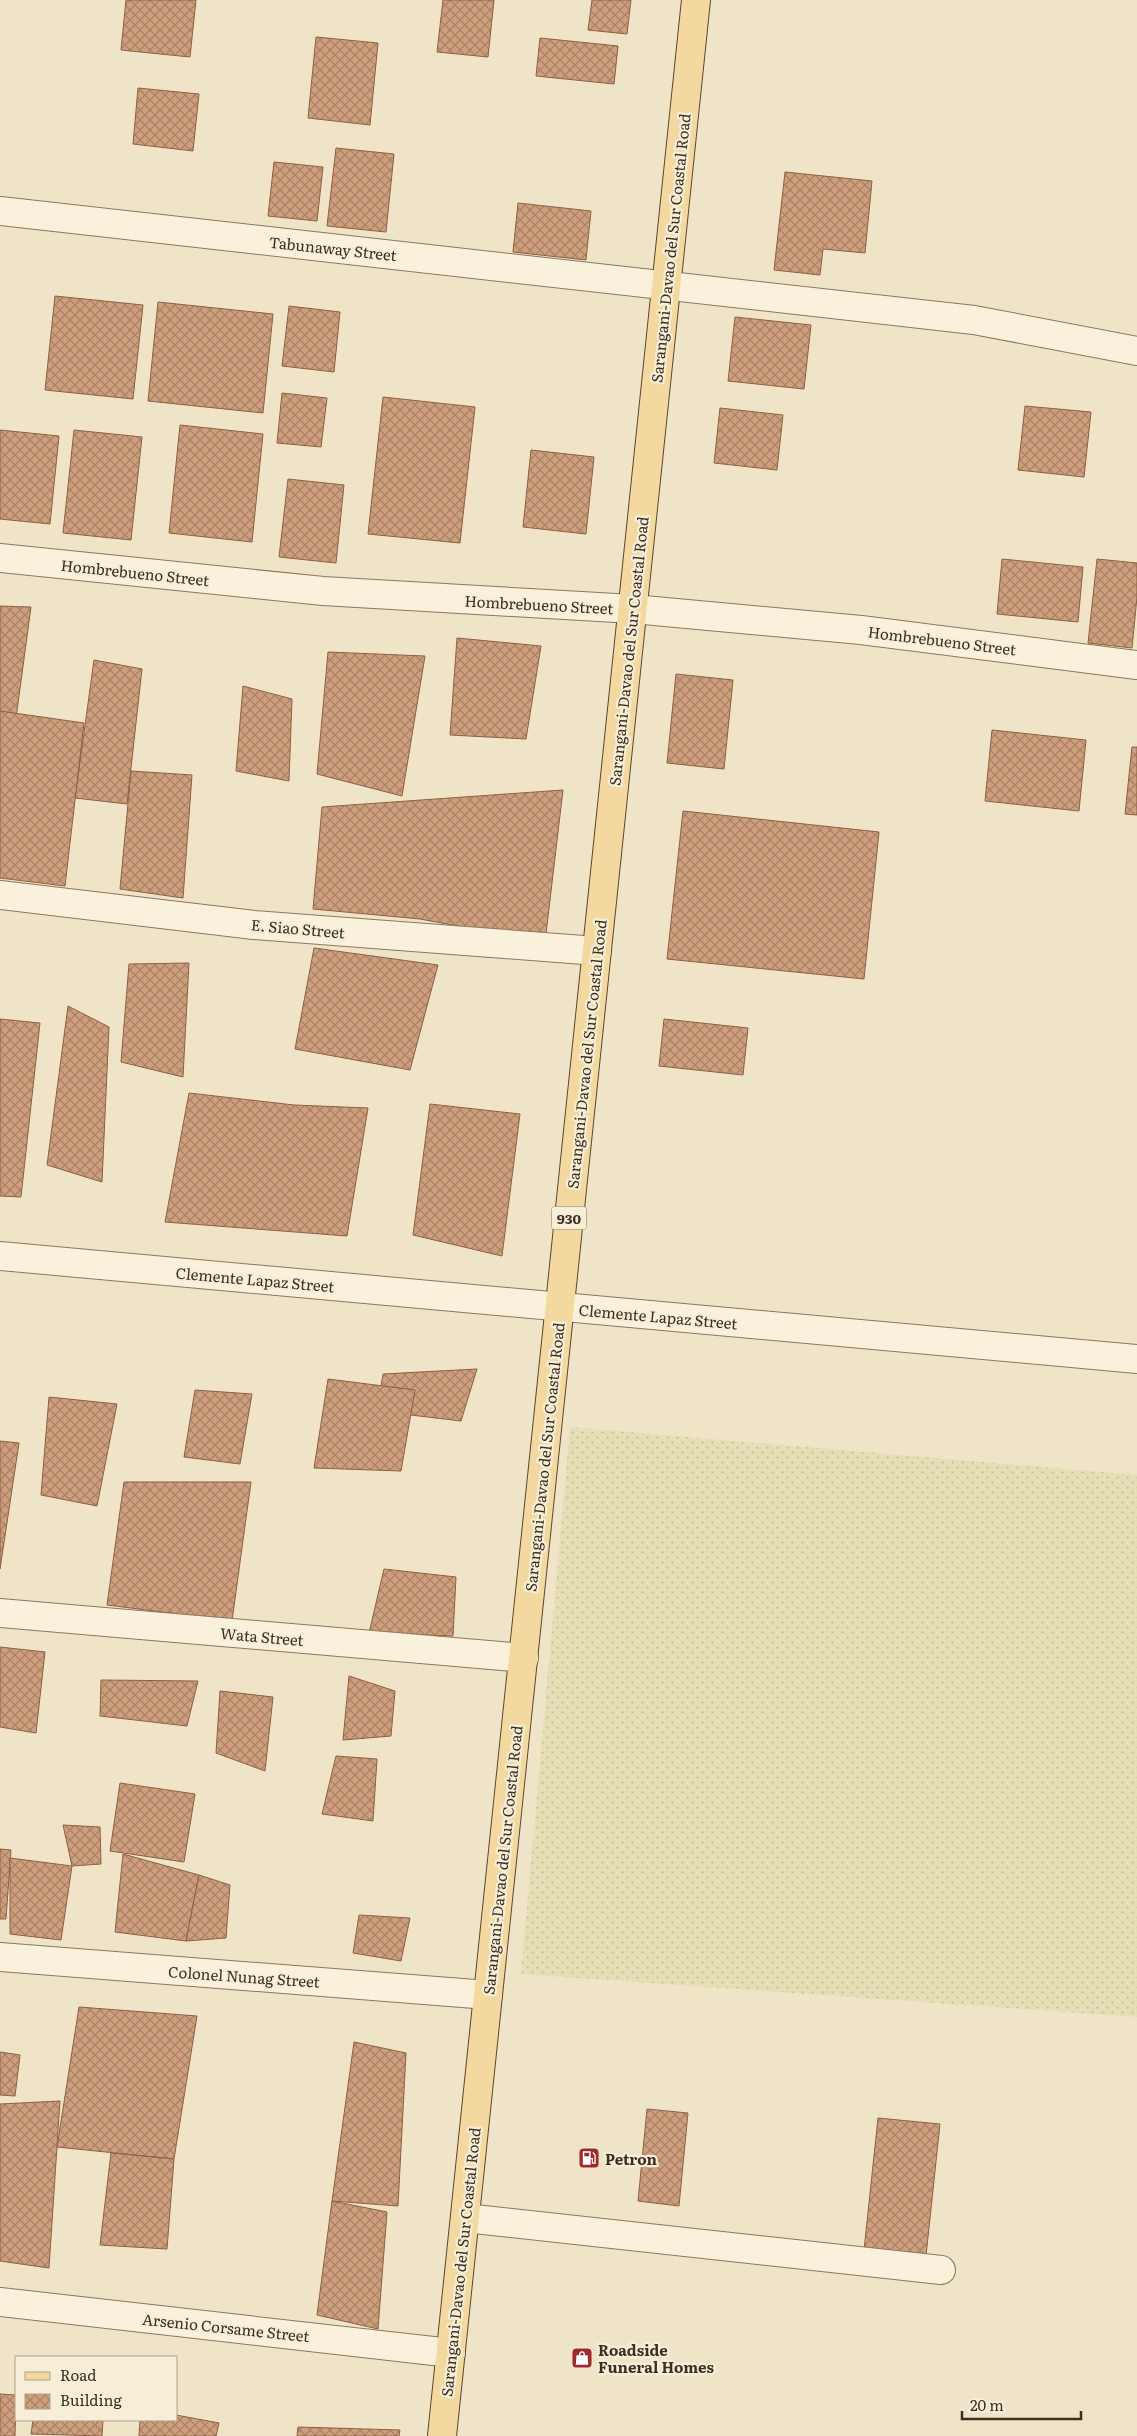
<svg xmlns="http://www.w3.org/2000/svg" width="1137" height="2436" font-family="Literata,serif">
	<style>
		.farmland { fill: url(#farmland-dots) }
		.building { fill: url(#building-cross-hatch); stroke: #8d5f41 }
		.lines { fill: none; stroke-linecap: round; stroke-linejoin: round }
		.minor-casing { stroke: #8d765c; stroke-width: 30 }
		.major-casing { stroke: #5b4430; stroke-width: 30 }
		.minor { stroke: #faf1dc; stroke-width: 28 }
		.major { stroke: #f3d9a0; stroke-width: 28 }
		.labels { text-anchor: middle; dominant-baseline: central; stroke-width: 4.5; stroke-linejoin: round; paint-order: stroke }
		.shield { fill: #f7eed8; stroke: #756857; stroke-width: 1 }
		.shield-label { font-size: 14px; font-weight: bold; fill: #3d2e20 }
		.street-label { font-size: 15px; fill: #3d2e20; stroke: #f7eed8 }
		.poi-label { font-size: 15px; font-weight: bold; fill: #3d2e20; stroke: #f7eed8; text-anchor: start }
	</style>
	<defs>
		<pattern id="farmland-dots" width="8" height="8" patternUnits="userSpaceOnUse" patternTransform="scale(1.25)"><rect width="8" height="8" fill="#e6deb5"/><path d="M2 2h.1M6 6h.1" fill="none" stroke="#c6bf9b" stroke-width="1.8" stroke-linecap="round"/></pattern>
		<pattern id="building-cross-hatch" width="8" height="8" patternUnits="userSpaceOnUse" patternTransform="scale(1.25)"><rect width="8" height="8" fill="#cf9f7d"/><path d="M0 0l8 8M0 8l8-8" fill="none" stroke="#a98266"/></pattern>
	</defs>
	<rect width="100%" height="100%" fill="#f0e4c8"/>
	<path class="farmland" d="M 570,1427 L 1137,1475 L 1137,2017 L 521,1974 Z"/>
	<g class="building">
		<path d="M 126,0 L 196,0 L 190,57 L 121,50 Z"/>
		<path d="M 443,0 L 494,0 L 488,57 L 437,52 Z"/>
		<path d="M 592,0 L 631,0 L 627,34 L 588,30 Z"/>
		<path d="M 316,37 L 378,43 L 370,125 L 308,118 Z"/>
		<path d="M 540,38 L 618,46 L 614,84 L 536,76 Z"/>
		<path d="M 138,88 L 199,94 L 193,151 L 133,144 Z"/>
		<path d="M 336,148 L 394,154 L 386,232 L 327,226 Z"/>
		<path d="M 274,162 L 323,167 L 317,221 L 268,216 Z"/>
		<path d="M 785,172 L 872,181 L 865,253 L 823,249 L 820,275 L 774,270 Z"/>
		<path d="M 518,203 L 591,211 L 586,260 L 513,252 Z"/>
		<path d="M 55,296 L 143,305 L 133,399 L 45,390 Z"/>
		<path d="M 158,302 L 273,314 L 263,413 L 148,401 Z"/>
		<path d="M 289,306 L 340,312 L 334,372 L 282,366 Z"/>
		<path d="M 735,317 L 811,325 L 804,389 L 728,381 Z"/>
		<path d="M 282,393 L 327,398 L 321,447 L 277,443 Z"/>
		<path d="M 383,397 L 475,407 L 460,543 L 368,534 Z"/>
		<path d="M 1025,406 L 1091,412 L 1084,477 L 1018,470 Z"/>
		<path d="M 720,408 L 783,415 L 777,470 L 714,463 Z"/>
		<path d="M 180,425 L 263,434 L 252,542 L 169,533 Z"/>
		<path d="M 0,430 L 59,436 L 50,524 L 0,519 Z"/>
		<path d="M 74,430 L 142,437 L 131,540 L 63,533 Z"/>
		<path d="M 531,450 L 594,457 L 586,534 L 523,527 Z"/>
		<path d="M 288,479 L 344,485 L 336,563 L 279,557 Z"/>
		<path d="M 1002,559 L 1083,567 L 1078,622 L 997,614 Z"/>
		<path d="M 1097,559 L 1137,563 L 1137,597 L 1132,648 L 1088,643 Z"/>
		<path d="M 0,606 L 31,607 L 16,718 L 0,713 Z"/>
		<path d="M 457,638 L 541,646 L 526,739 L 450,735 Z"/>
		<path d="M 328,652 L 425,656 L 402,796 L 317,774 Z"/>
		<path d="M 94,660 L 142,669 L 127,804 L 75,798 Z"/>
		<path d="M 676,674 L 733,680 L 724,769 L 667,763 Z"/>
		<path d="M 243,686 L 292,699 L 289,781 L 236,771 Z"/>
		<path d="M 0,711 L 84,723 L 65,886 L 0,878 Z"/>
		<path d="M 992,730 L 1086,740 L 1079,811 L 985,801 Z"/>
		<path d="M 1132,747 L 1137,747 L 1137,815 L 1125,814 Z"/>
		<path d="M 131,771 L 192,775 L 183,898 L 120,889 Z"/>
		<path d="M 563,790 L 545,942 L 420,919 L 313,909 L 322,807 Z"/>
		<path d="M 683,811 L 879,832 L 864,979 L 667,959 Z"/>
		<path d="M 314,948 L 438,965 L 410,1070 L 295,1049 Z"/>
		<path d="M 189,963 L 183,1077 L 121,1062 L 129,964 Z"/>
		<path d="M 68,1006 L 109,1027 L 102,1182 L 47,1165 Z"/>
		<path d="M 0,1019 L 40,1023 L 21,1197 L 0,1196 Z"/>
		<path d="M 664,1019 L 748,1028 L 743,1075 L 659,1066 Z"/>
		<path d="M 189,1093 L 294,1105 L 368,1108 L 347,1236 L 165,1222 Z"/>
		<path d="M 430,1104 L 520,1114 L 502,1256 L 413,1235 Z"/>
		<path d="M 477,1369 L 461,1421 L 377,1411 L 383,1374 Z"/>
		<path d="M 328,1379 L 415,1390 L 401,1471 L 314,1468 Z"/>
		<path d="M 195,1390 L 252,1394 L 240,1464 L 184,1457 Z"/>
		<path d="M 49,1397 L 117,1404 L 97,1506 L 41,1495 Z"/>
		<path d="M 0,1441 L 19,1443 L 0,1569 Z"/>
		<path d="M 124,1482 L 251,1482 L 232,1621 L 107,1605 Z"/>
		<path d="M 384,1569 L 456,1577 L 453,1636 L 369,1633 Z"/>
		<path d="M 0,1647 L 45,1652 L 36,1733 L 0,1727 Z"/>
		<path d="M 349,1676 L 395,1691 L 391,1736 L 343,1740 Z"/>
		<path d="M 101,1680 L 198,1681 L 187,1726 L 100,1716 Z"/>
		<path d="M 220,1691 L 273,1697 L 265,1771 L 216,1753 Z"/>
		<path d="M 336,1756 L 377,1759 L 373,1821 L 322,1814 Z"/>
		<path d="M 120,1783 L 195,1794 L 184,1862 L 110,1851 Z"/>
		<path d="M 63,1825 L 100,1827 L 101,1864 L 72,1866 Z"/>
		<path d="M 0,1849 L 11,1850 L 6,1919 L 0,1919 Z"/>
		<path d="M 123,1854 L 199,1875 L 186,1941 L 115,1932 Z"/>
		<path d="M 10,1858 L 72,1866 L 61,1940 L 10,1934 Z"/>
		<path d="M 199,1875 L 230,1885 L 226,1938 L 186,1941 Z"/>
		<path d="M 359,1915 L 410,1918 L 401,1961 L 353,1953 Z"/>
		<path d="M 79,2007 L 197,2016 L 174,2159 L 57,2147 Z"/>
		<path d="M 354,2042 L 406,2053 L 398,2206 L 332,2201 Z"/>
		<path d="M 0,2052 L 20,2055 L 15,2096 L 0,2095 Z"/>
		<path d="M 60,2101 L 49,2268 L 0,2261 L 0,2104 Z"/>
		<path d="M 647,2109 L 688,2113 L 679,2206 L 638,2201 Z"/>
		<path d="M 878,2118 L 940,2124 L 926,2256 L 864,2250 Z"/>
		<path d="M 111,2153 L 174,2159 L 167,2249 L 100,2245 Z"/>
		<path d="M 332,2201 L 387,2212 L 378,2329 L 317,2315 Z"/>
		<path d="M 0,2394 L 16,2395 L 15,2436 L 0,2436 Z"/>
		<path d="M 176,2415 L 219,2423 L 216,2436 L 139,2436 L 140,2420 L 176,2420 Z"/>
		<path d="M 33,2420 L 103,2420 L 102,2436 L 31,2434 Z"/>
		<path d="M 298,2427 L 400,2430 L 399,2436 L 297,2436 Z"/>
	</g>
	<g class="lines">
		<g class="minor-casing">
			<g id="minor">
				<path d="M 0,211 L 974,320 L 1137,351"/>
				<path d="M 0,558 L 323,591 L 633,609 L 861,630 L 1137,665"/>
				<path d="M 0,895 L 254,925 L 597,951"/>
				<path d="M 0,1256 L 1137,1359"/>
				<path d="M 0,1613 L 524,1658"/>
				<path d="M 0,1957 L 488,1995"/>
				<path d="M 465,2218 L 941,2270"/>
				<path d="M 0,2302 L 451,2353"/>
			</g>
		</g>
		<g class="major-casing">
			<path id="major" d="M 442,2436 L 696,0"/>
		</g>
		<use href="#minor" class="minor"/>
		<use href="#major" class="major"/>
	</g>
	<defs>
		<g id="fuel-square" transform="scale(1.125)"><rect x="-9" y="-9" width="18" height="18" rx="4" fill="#9e2a2b" stroke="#f7eed8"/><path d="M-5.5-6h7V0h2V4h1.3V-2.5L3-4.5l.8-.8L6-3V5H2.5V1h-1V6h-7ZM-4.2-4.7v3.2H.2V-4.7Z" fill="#fff"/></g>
		<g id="shop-square" transform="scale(1.125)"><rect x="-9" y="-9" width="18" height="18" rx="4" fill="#9e2a2b" stroke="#f7eed8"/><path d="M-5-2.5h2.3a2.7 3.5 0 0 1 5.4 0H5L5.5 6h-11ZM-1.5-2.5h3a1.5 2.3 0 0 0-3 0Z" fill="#fff"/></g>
	</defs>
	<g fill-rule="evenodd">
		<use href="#fuel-square" x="589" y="2158"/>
		<use href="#shop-square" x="582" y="2358"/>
	</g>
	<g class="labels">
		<rect class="shield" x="551.5" y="1206.5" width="35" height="23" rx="4"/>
		<g class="shield-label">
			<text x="569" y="1218">930</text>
		</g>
		<g class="street-label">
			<text transform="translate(333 248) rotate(6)">Tabunaway Street</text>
			<text transform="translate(670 248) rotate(-84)">Sarangani-Davao del Sur Coastal Road</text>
			<text transform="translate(135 572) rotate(6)">Hombrebueno Street</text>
			<text transform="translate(539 604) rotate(3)">Hombrebueno Street</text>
			<text transform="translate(942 640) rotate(7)">Hombrebueno Street</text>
			<text transform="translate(628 651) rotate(-84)">Sarangani-Davao del Sur Coastal Road</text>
			<text transform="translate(298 928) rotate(5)">E. Siao Street</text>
			<text transform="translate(586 1054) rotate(-84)">Sarangani-Davao del Sur Coastal Road</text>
			<text transform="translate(255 1279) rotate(5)">Clemente Lapaz Street</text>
			<text transform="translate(658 1316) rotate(5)">Clemente Lapaz Street</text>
			<text transform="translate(544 1457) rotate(-84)">Sarangani-Davao del Sur Coastal Road</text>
			<text transform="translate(262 1636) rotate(5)">Wata Street</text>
			<text transform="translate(502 1860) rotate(-84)">Sarangani-Davao del Sur Coastal Road</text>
			<text transform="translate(244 1976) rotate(4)">Colonel Nunag Street</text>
			<text transform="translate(460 2262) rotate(-84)">Sarangani-Davao del Sur Coastal Road</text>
			<text transform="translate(226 2327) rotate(6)">Arsenio Corsame Street</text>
		</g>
		<g class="poi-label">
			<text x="605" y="2158">Petron</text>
			<text x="598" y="2349">Roadside<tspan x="598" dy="17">Funeral Homes</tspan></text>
		</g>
	</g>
	<rect x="15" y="2356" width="162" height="65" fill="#f7eed8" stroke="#ada18e"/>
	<rect x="25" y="2372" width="25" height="8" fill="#f3d9a0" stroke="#ada18e"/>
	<text x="60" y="2381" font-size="15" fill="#3d2e20">Road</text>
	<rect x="25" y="2394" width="25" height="15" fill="url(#building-cross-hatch)" stroke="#ada18e"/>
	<text x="60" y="2406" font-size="15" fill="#3d2e20">Building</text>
	<path d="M962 2411v8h119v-8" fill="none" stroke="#3d2e20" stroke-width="2.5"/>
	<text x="970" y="2411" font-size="15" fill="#3d2e20" stroke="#f7eed8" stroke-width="4" paint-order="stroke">20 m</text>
</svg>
